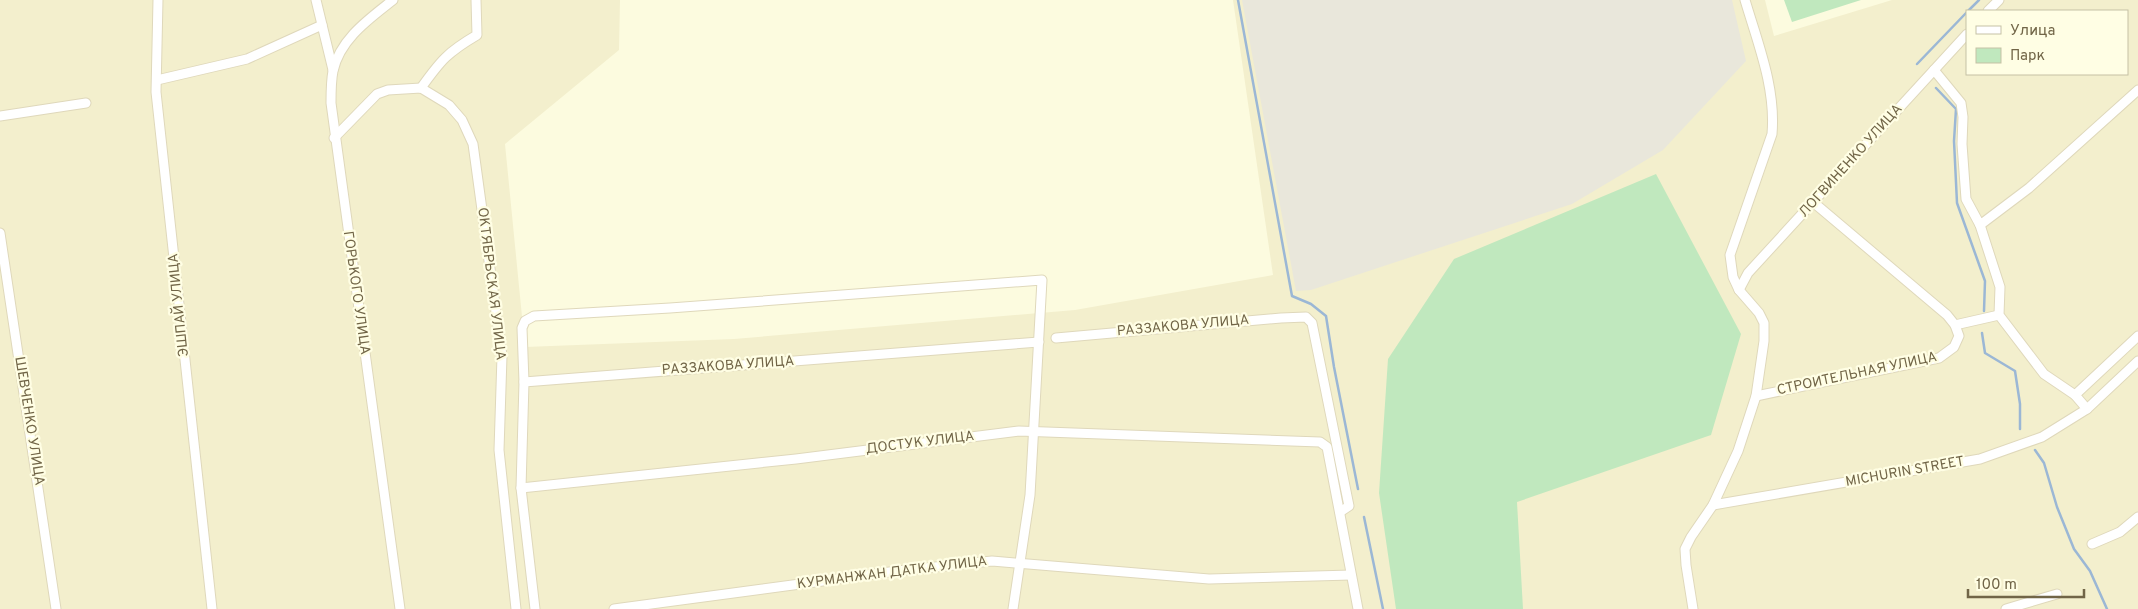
<svg xmlns="http://www.w3.org/2000/svg" width="2138" height="609" font-family="Overpass,sans-serif">
	<style>
		.residential { fill: #f3efcd; fill-rule: evenodd }
		.industrial { fill: #e9e7db }
		.green { fill: #c0e8be }
		.lines { fill: none; stroke-linecap: round; stroke-linejoin: round }
		.stream { stroke: #9bb7d5; stroke-width: 2.5 }
		.minor-casing { stroke: #dfd8bb; stroke-width: 11 }
		.minor { stroke: #fff; stroke-width: 9 }
		.labels { text-anchor: middle; dominant-baseline: central; stroke-width: 4.5; stroke-linejoin: round; paint-order: stroke }
		.street-label { font-size: 14px; fill: #716547; stroke: #fffee4 }
	</style>
	<rect width="100%" height="100%" fill="#fcfbdf"/>
	<path class="residential" d="M 0,0 L 620,0 L 619,50 L 505,144 L 525,347 L 734,339 L 1075,310 L 1273,275 L 1233,0 L 1765,0 L 1774,36 L 1892,0 L 2138,0 L 2138,609 L 0,609 ZM 1967,11 L 2127,11 L 2127,74 L 1967,74 Z"/>
	<path class="industrial" d="M 1242,0 L 1732,0 L 1746,61 L 1663,150 L 1572,204 L 1311,290 L 1296,291 Z"/>
	<g class="green">
		<path d="M 1784,0 L 1861,0 L 1792,22 Z"/>
		<path d="M 1656,174 L 1741,334 L 1711,435 L 1517,502 L 1523,609 L 1396,609 L 1379,493 L 1388,359 L 1454,259 Z"/>
	</g>
	<g class="lines">
		<g class="stream">
			<path d="M 1238,0 L 1292,296 L 1311,304 L 1326,316 L 1334,367 L 1358,489"/>
			<path d="M 1968,11 L 1979,0"/>
			<path d="M 1917,64 L 1967,12"/>
			<path d="M 1936,88 L 1956,109 L 1954,141 L 1957,203 L 1985,281 L 1984,311"/>
			<path d="M 1982,333 L 1985,353 L 2015,371 L 2020,404 L 2020,429"/>
			<path d="M 2035,450 L 2044,463 L 2057,507 L 2074,549 L 2090,571 L 2107,609"/>
			<path d="M 1364,517 L 1383,609"/>
		</g>
		<g class="minor-casing">
			<g id="minor">
				<path d="M 158,0 L 156,92 L 212,609"/>
				<path d="M 316,0 L 333,70"/>
				<path d="M 393,0 C 369,19 340,39 333,71 C 331,81 331,93 331,103 L 400,609"/>
				<path d="M 1988,11 L 1999,0"/>
				<path d="M 1934,70 L 1961,103 L 1963,117 L 1962,144 L 1966,199 L 1980,225 L 2029,188 L 2138,90"/>
				<path d="M 157,80 L 247,59 L 322,25"/>
				<path d="M 421,88 C 441,60 448,52 477,35 L 476,0"/>
				<path d="M 0,116 L 86,103"/>
				<path d="M 334,138 L 377,94 L 388,90 L 421,88 L 449,105 L 462,120 L 473,144 L 502,356 L 499,450 L 516,609"/>
				<path d="M 1980,225 L 2000,287 L 1999,315 L 2044,374 L 2075,395"/>
				<path d="M 0,233 L 56,609"/>
				<path d="M 1739,290 L 1748,273 L 1967,34"/>
				<path d="M 1955,325 L 1999,315"/>
				<path d="M 1056,338 L 1281,318 L 1306,317 L 1312,323 L 1349,506 L 1340,512"/>
				<path d="M 524,382 L 522,328 L 525,321 L 534,316 L 670,308 L 1042,280 L 1030,495 L 1013,609"/>
				<path d="M 1756,396 L 1939,358 L 1954,347 L 1959,336 L 1955,325 L 1947,315 L 1813,202"/>
				<path d="M 2087,409 L 2138,361"/>
				<path d="M 521,488 L 796,459 L 1019,431 L 1320,442 L 1327,447 L 1358,609"/>
				<path d="M 1713,505 L 1980,459 L 2042,437 L 2087,409 L 2075,395 L 2138,336"/>
				<path d="M 2092,544 L 2120,532 L 2138,517"/>
				<path d="M 535,609 L 521,488 L 524,382 L 1039,342"/>
				<path d="M 614,609 L 897,571 L 992,561 L 1209,579 L 1351,575"/>
				<path d="M 1693,609 L 1686,565 L 1685,549 L 1691,537 L 1713,505 L 1738,451 L 1756,396 L 1764,341 L 1764,323 L 1759,313 L 1739,290 L 1733,277 L 1730,255 L 1772,134 C 1776,88 1758,44 1745,0"/>
				<path d="M 2006,609 L 2057,594"/>
			</g>
		</g>
		<use href="#minor" class="minor"/>
	</g>
	<g class="labels">
		<g class="street-label">
			<text transform="translate(1851 161) rotate(-48)">ЛОГВИНЕНКО УЛИЦА</text>
			<text transform="translate(491 284) rotate(83)">ОКТЯБРЬСКАЯ УЛИЦА</text>
			<text transform="translate(356 293) rotate(82)">ГОРЬКОГО УЛИЦА</text>
			<text transform="translate(179 305) rotate(-96)">ЭШПАЙ УЛИЦА</text>
			<text transform="translate(1183 326) rotate(-5)">РАЗЗАКОВА УЛИЦА</text>
			<text transform="translate(728 366) rotate(-4)">РАЗЗАКОВА УЛИЦА</text>
			<text transform="translate(1857 374) rotate(-12)">СТРОИТЕЛЬНАЯ УЛИЦА</text>
			<text transform="translate(29 421) rotate(81)">ШЕВЧЕНКО УЛИЦА</text>
			<text transform="translate(920 443) rotate(-7)">ДОСТУК УЛИЦА</text>
			<text transform="translate(1905 472) rotate(-10)">MICHURIN STREET</text>
			<text transform="translate(892 573) rotate(-7)">КУРМАНЖАН ДАТКА УЛИЦА</text>
		</g>
	</g>
	<rect x="1966" y="10" width="162" height="65" fill="#fffee4" stroke="#c6c1a5"/>
	<rect x="1976" y="26" width="25" height="8" fill="#ffffff" stroke="#c6c1a5"/>
	<text x="2010" y="35" font-size="15" fill="#716547">Улица</text>
	<rect x="1976" y="48" width="25" height="15" fill="#c0e8be" stroke="#c6c1a5"/>
	<text x="2010" y="60" font-size="15" fill="#716547">Парк</text>
	<path d="M1968 589v8h116v-8" fill="none" stroke="#716547" stroke-width="2.5"/>
	<text x="1976" y="589" font-size="15" fill="#716547" stroke="#fffee4" stroke-width="4" paint-order="stroke">100 m</text>
</svg>
